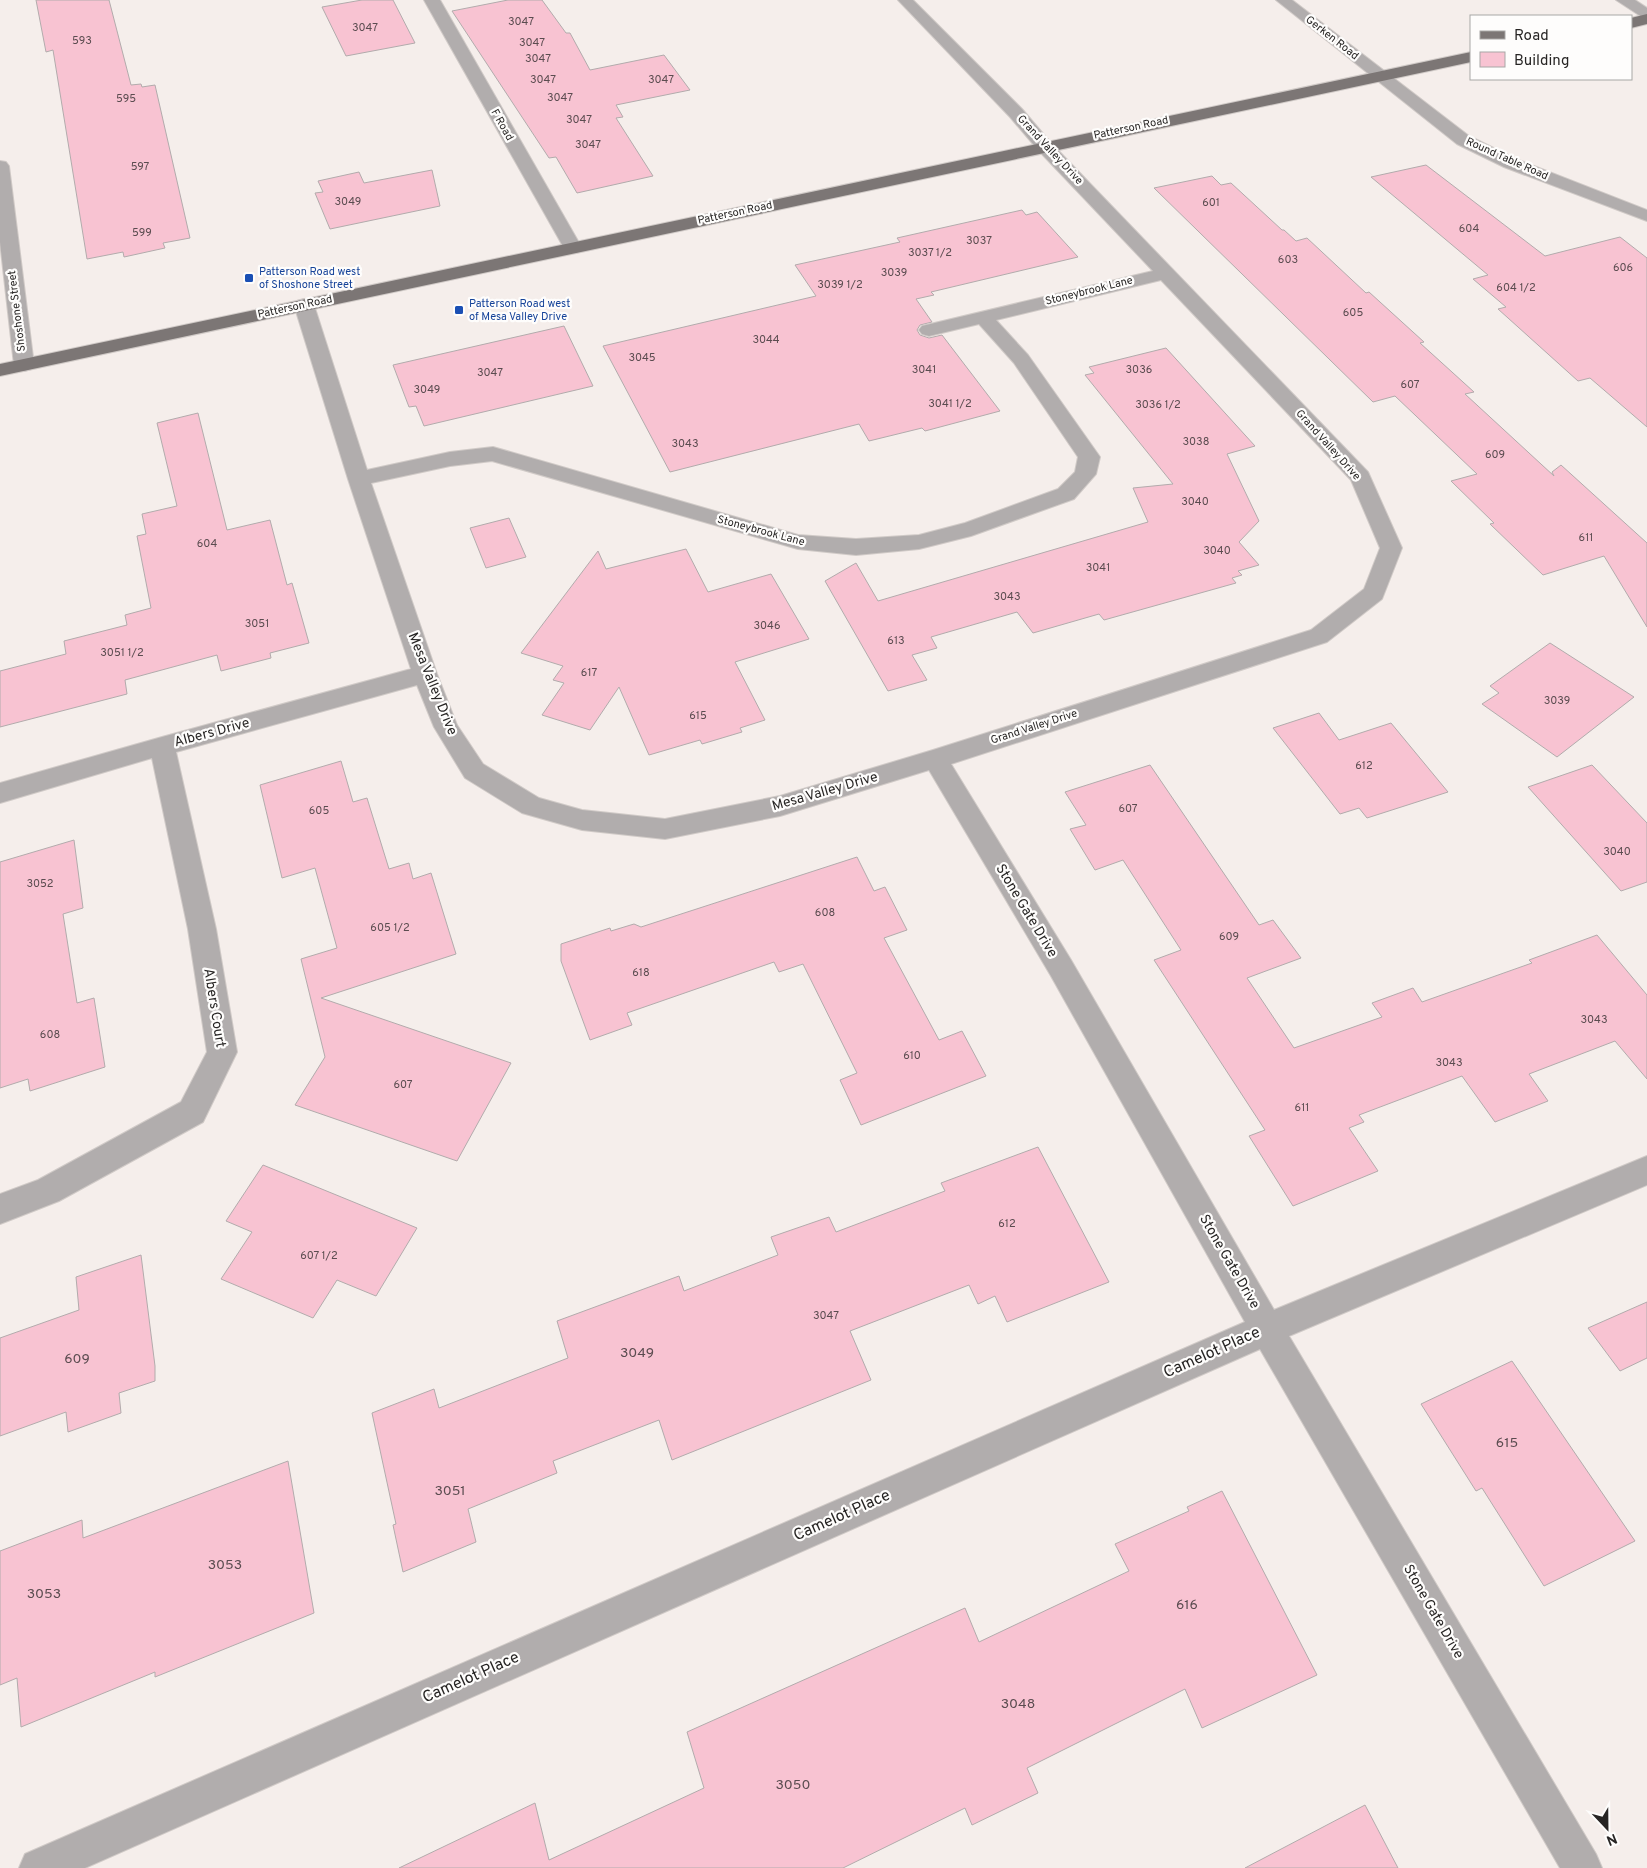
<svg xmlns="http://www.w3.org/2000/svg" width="1647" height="1868" font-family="Overpass,sans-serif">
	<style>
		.building { fill: #f8c3d2; stroke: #b2abac }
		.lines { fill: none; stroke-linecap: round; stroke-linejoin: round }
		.minor-casing { stroke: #d0cac7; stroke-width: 2 }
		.primary-casing { stroke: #d0cac7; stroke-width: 2 }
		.minor { fill: #b1adad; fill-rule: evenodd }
		.primary { fill: #7c7675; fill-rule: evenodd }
		.transit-dot { fill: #1a4fb4; stroke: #fefdfc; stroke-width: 2 }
		.labels { text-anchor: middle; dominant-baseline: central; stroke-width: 4.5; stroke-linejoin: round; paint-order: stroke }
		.number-label { font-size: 11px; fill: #5b4c50 }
		.far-street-label { font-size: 11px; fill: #272524; stroke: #fefdfc }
		.far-transit-label { font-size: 11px; fill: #164399; stroke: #fefdfc; text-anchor: start }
		.street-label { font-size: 14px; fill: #272524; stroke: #fefdfc }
		.near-number-label { font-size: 14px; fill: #5b4c50 }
		.near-street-label { font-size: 16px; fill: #272524; stroke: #fefdfc }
	</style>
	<rect width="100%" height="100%" fill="#f5eeeb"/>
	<g class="building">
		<path d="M 36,0 L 109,0 L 131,85 L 141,84 L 142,87 L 155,85 L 190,238 L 163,243 L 165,248 L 124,257 L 123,252 L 87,259 L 53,50 L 46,52 Z"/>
		<path d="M 362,0 L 393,0 L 415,43 L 346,56 L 322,7 Z"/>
		<path d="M 508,0 L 542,0 L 566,33 L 570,33 L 590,70 L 664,55 L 690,90 L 616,105 L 623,117 L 616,118 L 653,176 L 577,193 L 556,157 L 549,158 L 452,11 Z"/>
		<path d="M 1426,165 L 1545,256 L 1620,237 L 1647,258 L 1647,427 L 1590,378 L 1578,381 L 1498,309 L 1506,307 L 1473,279 L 1488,275 L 1371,177 Z"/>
		<path d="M 432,170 L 440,206 L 330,229 L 315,193 L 323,192 L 318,181 L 359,172 L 364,183 Z"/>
		<path d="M 1212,176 L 1221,185 L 1231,183 L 1282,230 L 1284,230 L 1296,241 L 1307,238 L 1366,293 L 1369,292 L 1424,342 L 1420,343 L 1474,392 L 1465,394 L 1554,476 L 1552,472 L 1561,465 L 1647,543 L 1647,627 L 1604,556 L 1543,575 L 1490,524 L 1494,523 L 1451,481 L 1477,474 L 1395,396 L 1373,402 L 1154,188 Z"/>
		<path d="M 1022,210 L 1026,215 L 1037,212 L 1078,257 L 931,292 L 934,295 L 916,299 L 932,322 L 920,325 L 917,330 L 920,335 L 929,338 L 942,335 L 1000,411 L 925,431 L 922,428 L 869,441 L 859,424 L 670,472 L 603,346 L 816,296 L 795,265 L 900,242 L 897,238 Z"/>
		<path d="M 564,326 L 593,386 L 424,426 L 416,406 L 409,407 L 393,365 Z"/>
		<path d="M 1166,348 L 1255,446 L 1227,454 L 1259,521 L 1239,542 L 1259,565 L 1238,571 L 1242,575 L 1232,578 L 1236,583 L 1104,620 L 1099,614 L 1033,633 L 1017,612 L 931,637 L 937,648 L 912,655 L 927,680 L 888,691 L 825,581 L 856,563 L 878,601 L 1148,522 L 1133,488 L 1173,484 L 1085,375 L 1094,373 L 1089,367 Z"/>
		<path d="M 198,413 L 227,530 L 270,520 L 287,585 L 292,583 L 309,643 L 270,653 L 271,658 L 221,671 L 217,655 L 125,680 L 127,694 L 0,727 L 0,671 L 66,654 L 64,641 L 127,625 L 125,615 L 151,608 L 137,536 L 146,534 L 142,514 L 177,506 L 157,423 Z"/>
		<path d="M 509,518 L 526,557 L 486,568 L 470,528 Z"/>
		<path d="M 686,549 L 708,592 L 771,574 L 809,639 L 735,662 L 765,720 L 740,728 L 742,732 L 702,744 L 700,740 L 649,755 L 619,687 L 590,730 L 542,715 L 564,683 L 553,680 L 563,666 L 521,653 L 598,551 L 606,569 Z"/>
		<path d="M 1550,643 L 1634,697 L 1557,757 L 1482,704 L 1499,693 L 1490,686 Z"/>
		<path d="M 1319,713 L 1339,740 L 1391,723 L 1448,792 L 1367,818 L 1359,808 L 1340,814 L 1273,728 Z"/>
		<path d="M 341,761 L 353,802 L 367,798 L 389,869 L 409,863 L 413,879 L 431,873 L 456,954 L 321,998 L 511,1063 L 457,1161 L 295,1105 L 325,1057 L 301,959 L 337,948 L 315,868 L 282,878 L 260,785 Z"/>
		<path d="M 1150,765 L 1259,925 L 1273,920 L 1301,958 L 1247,978 L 1294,1048 L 1382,1017 L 1372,1003 L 1413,988 L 1422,1002 L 1532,963 L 1529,960 L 1597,935 L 1647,995 L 1647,1079 L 1615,1041 L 1529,1074 L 1548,1101 L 1495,1122 L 1462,1076 L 1359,1115 L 1364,1122 L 1349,1128 L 1378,1171 L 1293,1206 L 1249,1136 L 1265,1130 L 1154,960 L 1181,950 L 1123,860 L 1095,870 L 1070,829 L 1086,825 L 1065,792 Z"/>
		<path d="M 1592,765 L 1647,823 L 1647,882 L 1621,891 L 1528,787 Z"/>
		<path d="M 74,840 L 83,908 L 63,914 L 77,1003 L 94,998 L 105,1067 L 30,1091 L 28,1079 L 0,1088 L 0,862 Z"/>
		<path d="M 857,857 L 874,891 L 885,887 L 907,930 L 884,938 L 939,1040 L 962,1031 L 986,1076 L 861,1125 L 840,1080 L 857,1073 L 803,964 L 779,972 L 774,962 L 627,1013 L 632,1025 L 590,1040 L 561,961 L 561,944 L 610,928 L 611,931 L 634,924 L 641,927 Z"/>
		<path d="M 1038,1147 L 1109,1282 L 1007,1322 L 995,1296 L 978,1304 L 969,1285 L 850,1331 L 871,1380 L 672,1460 L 659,1420 L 553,1461 L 557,1473 L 468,1509 L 476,1542 L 403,1572 L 393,1525 L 396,1524 L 372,1413 L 434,1389 L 439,1408 L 568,1358 L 557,1321 L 679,1276 L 684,1291 L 778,1255 L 771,1237 L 829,1217 L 836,1232 L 945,1191 L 941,1183 Z"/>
		<path d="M 263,1165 L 417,1228 L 376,1296 L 337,1280 L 313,1318 L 221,1279 L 252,1232 L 226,1221 Z"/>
		<path d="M 141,1255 L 155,1366 L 155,1381 L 119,1393 L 121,1413 L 68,1432 L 66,1412 L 0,1436 L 0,1338 L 79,1310 L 76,1277 Z"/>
		<path d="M 1647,1302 L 1647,1358 L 1620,1371 L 1588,1328 Z"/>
		<path d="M 1512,1361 L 1635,1541 L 1544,1586 L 1482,1488 L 1476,1491 L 1421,1404 Z"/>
		<path d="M 288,1461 L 314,1613 L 155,1677 L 155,1672 L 21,1727 L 17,1678 L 0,1685 L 0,1551 L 82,1520 L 83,1538 Z"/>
		<path d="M 1222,1491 L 1317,1675 L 1202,1728 L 1185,1689 L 1027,1768 L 1038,1793 L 972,1825 L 965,1808 L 843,1868 L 399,1868 L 535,1803 L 549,1860 L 704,1788 L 687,1732 L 965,1608 L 979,1642 L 1129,1571 L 1115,1544 L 1189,1511 L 1187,1507 Z"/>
		<path d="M 1365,1805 L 1398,1868 L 1245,1868 Z"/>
	</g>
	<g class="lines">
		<g class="minor-casing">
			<g id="minor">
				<path d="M 424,0 L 440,0 L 582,248 L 579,252 L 573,253 L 567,252 L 564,248 Z"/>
				<path d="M 898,0 L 913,0 L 1022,109 L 1051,143 L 1368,472 L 1402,548 L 1382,599 L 1327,642 L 951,764 L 1071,960 L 1274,1310 L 1647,1156 L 1647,1185 L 1289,1336 L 1596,1854 L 1602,1868 L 1560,1868 L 1260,1349 L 85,1868 L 19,1868 L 25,1854 L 1245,1322 L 1051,976 L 929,770 L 780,816 L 665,839 L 582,830 L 522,813 L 465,778 L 434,727 L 417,685 L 176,752 L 216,929 L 237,1052 L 203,1122 L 59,1201 L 0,1224 L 0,1194 L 38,1180 L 181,1102 L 207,1052 L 188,929 L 152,758 L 0,803 L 0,783 L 162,737 L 411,669 L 348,479 L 294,305 L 297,301 L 304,299 L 311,301 L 314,305 L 367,470 L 450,452 L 493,447 L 798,535 L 856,539 L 919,535 L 965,523 L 1058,489 L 1075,472 L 1078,457 L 1014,363 L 979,324 L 929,336 L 922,334 L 919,330 L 922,326 L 1153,271 L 1039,151 L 1010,117 ZM 1161,280 L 1351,480 L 1380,548 L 1364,589 L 1311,630 L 933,750 L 780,796 L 665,819 L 582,810 L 539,798 L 483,764 L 457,725 L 437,674 L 371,483 L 450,466 L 492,461 L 798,549 L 856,555 L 919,549 L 971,536 L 1074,499 L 1096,474 L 1100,457 L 1028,355 L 996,320 Z"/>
				<path d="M 1276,0 L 1292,0 L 1469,136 L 1516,159 L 1647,210 L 1647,221 L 1504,167 L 1457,144 Z"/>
				<path d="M 1616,0 L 1635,0 L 1647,8 L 1647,19 L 1642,17 Z"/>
				<path d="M 0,161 L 6,162 L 9,166 L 34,365 L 31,369 L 24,371 L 17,369 L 14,365 L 0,242 Z"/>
			</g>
		</g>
		<g class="primary-casing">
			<g id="primary">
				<path d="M 1647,14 L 1647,24 L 1631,28 L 1631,18 Z"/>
				<path d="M 1471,52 L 1471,62 L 0,376 L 0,364 Z"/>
			</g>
		</g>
		<use href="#minor" class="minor"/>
		<use href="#primary" class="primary"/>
	</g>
	<g class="transit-dot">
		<rect x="244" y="273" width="10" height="10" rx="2.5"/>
		<rect x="454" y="305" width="10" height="10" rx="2.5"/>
	</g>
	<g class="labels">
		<g class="number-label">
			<text x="521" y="22">3047</text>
			<text x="365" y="28">3047</text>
			<text x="82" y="41">593</text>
			<text x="532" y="43">3047</text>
			<text x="538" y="59">3047</text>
			<text x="543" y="80">3047</text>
			<text x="661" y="80">3047</text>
			<text x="560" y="98">3047</text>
			<text x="126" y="99">595</text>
			<text x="579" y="120">3047</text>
			<text x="588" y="145">3047</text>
			<text x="140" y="167">597</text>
			<text x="348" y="202">3049</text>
			<text x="1211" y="203">601</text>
			<text x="1469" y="229">604</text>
			<text x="142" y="233">599</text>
			<text x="979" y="241">3037</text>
			<text x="930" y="253">3037 1/2</text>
			<text x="1288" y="260">603</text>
			<text x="1623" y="268">606</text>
			<text x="894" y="273">3039</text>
			<text x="840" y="285">3039 1/2</text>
			<text x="1516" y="288">604 1/2</text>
			<text x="1353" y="313">605</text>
			<text x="766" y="340">3044</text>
			<text x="642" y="358">3045</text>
			<text x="924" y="370">3041</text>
			<text x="1139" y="370">3036</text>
			<text x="490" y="373">3047</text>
			<text x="1410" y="385">607</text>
			<text x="427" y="390">3049</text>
			<text x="950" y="404">3041 1/2</text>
			<text x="1158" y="405">3036 1/2</text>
			<text x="1196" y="442">3038</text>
			<text x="685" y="444">3043</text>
			<text x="1495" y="455">609</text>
			<text x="1195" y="502">3040</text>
			<text x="1586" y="538">611</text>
			<text x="207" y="544">604</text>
			<text x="1217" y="551">3040</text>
			<text x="1098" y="568">3041</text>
			<text x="1007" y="597">3043</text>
			<text x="257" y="624">3051</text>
			<text x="767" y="626">3046</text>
			<text x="896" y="641">613</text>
			<text x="122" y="653">3051 1/2</text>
			<text x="589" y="673">617</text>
			<text x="1557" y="701">3039</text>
			<text x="698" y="716">615</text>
			<text x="1364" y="766">612</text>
			<text x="1128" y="809">607</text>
			<text x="319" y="811">605</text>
			<text x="1617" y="852">3040</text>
			<text x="40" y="884">3052</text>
			<text x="825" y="913">608</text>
			<text x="390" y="928">605 1/2</text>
			<text x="1229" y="937">609</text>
			<text x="641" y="973">618</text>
			<text x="1594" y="1020">3043</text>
			<text x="50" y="1035">608</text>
			<text x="912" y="1056">610</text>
			<text x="1449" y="1063">3043</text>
			<text x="403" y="1085">607</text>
			<text x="1302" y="1108">611</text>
			<text x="1007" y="1224">612</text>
			<text x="319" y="1256">607 1/2</text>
			<text x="826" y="1316">3047</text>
		</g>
		<g class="far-street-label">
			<text transform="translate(1332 38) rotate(38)">Gerken Road</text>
			<text transform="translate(502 125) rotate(61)">F Road</text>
			<text transform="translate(1131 128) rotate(-12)">Patterson Road</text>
			<text transform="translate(1050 150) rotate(47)">Grand Valley Drive</text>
			<text transform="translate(1507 159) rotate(24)">Round Table Road</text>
			<text transform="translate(735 213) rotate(-12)">Patterson Road</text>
			<text transform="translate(1089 291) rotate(-14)">Stoneybrook Lane</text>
			<text transform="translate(295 307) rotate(-12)">Patterson Road</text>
			<text transform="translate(17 311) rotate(-97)">Shoshone Street</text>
			<text transform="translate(1328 445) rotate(48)">Grand Valley Drive</text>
			<text transform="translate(761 531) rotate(15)">Stoneybrook Lane</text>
			<text transform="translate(1034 727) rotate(-18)">Grand Valley Drive</text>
		</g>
		<g class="far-transit-label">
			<text x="259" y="272">Patterson Road west<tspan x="259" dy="13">of Shoshone Street</tspan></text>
			<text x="469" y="304">Patterson Road west<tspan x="469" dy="13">of Mesa Valley Drive</tspan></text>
		</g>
		<g class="street-label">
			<text transform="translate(432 684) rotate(68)">Mesa Valley Drive</text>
			<text transform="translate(212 733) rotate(-15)">Albers Drive</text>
			<text transform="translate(825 792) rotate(-16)">Mesa Valley Drive</text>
			<text transform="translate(1026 911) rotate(59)">Stone Gate Drive</text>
			<text transform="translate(214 1008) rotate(81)">Albers Court</text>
			<text transform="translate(1229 1262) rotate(60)">Stone Gate Drive</text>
			<text transform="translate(1433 1612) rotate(60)">Stone Gate Drive</text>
		</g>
		<g class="near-number-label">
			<text x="637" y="1353">3049</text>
			<text x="77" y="1359">609</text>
			<text x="1507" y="1443">615</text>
			<text x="450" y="1491">3051</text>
			<text x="225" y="1565">3053</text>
			<text x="44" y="1594">3053</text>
			<text x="1187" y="1605">616</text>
			<text x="1018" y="1704">3048</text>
			<text x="793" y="1785">3050</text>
		</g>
		<g class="near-street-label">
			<text transform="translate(1212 1353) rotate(-24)">Camelot Place</text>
			<text transform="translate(842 1516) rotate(-24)">Camelot Place</text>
			<text transform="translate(471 1678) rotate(-24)">Camelot Place</text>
		</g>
	</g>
	<rect x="1470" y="15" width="162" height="65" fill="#fefdfc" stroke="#a8a7a6"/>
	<rect x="1480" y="31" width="25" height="8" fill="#7c7675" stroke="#a8a7a6"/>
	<text x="1514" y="40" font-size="15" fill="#272524">Road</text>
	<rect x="1480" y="52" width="25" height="15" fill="#f8c3d2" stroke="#a8a7a6"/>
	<text x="1514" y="65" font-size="15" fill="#272524">Building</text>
	<g transform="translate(1607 1828) rotate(158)" stroke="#fefdfc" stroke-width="4" paint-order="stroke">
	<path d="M0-4L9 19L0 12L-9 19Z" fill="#272524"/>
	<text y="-8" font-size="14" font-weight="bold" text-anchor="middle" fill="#272524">N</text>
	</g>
</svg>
